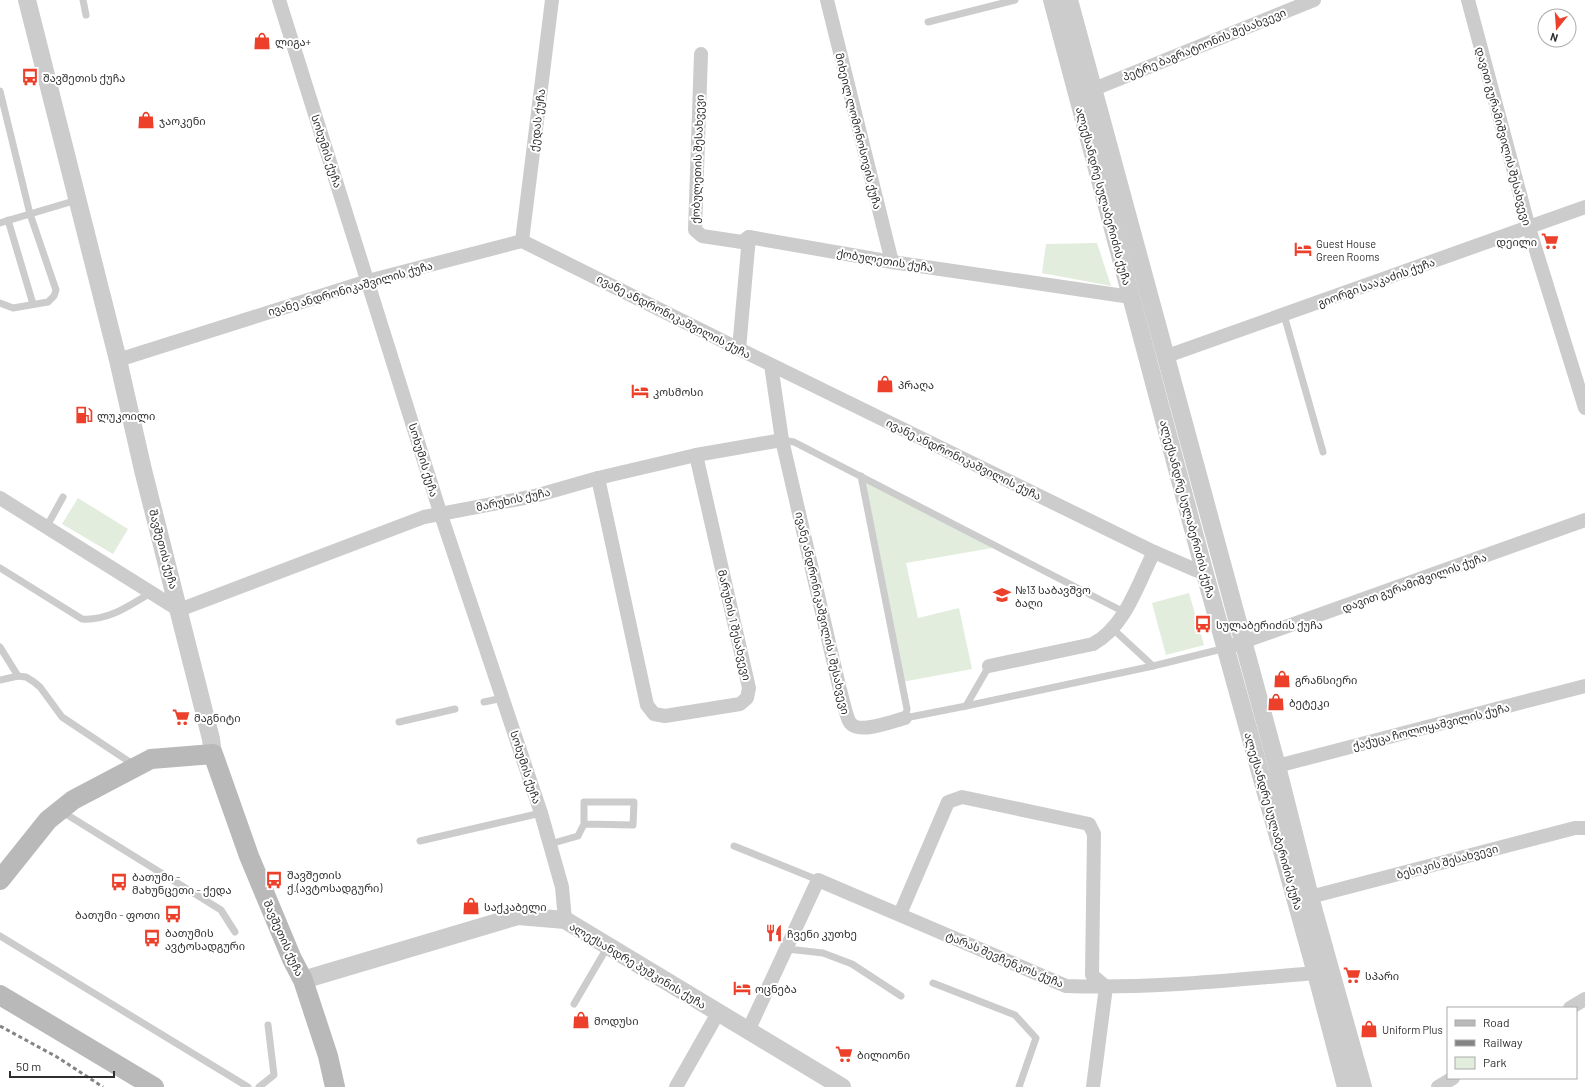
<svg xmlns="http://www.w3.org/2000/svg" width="1585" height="1087" font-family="Barlow,'Noto Sans Georgian',sans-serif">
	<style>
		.green { fill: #e2eddd }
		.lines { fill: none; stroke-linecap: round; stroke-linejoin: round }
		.service { stroke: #ccc; stroke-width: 7 }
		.minor { stroke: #ccc; stroke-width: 14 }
		.tertiary { stroke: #ccc; stroke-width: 18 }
		.secondary { stroke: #b9b9b9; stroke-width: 20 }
		.rail { stroke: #848484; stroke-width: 3; stroke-dasharray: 4 3; stroke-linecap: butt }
		.labels { text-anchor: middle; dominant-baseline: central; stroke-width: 4; stroke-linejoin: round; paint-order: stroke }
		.poi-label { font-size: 11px; fill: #2f2f2f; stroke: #fff; text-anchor: start }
		.street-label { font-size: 11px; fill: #2f2f2f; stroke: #fff }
	</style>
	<rect width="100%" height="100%" fill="#fff"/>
	<g class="green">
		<path d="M 1097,243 L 1111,286 L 1042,273 L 1046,244 Z"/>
		<path d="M 861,476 L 998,547 L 906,563 L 918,618 L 959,608 L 972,669 L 902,682 Z"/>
		<path d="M 78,498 L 128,529 L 113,554 L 62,524 Z"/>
		<path d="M 1189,593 L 1204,645 L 1166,655 L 1152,603 Z"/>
	</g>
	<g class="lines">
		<g class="service">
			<path d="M 83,0 L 86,15"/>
			<path d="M 928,22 L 1015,0"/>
			<path d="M 0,91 L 30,214 L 56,290 L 54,296 L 48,302 L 13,308 L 0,303"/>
			<path d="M 8,220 L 33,304"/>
			<path d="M 0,223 L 77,200"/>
			<path d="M 1284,315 L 1323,452"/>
			<path d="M 782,440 L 794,442 L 1124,612"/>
			<path d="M 861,476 L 907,709 L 905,718 L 966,706 L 989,666"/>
			<path d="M 47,526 L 63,497"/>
			<path d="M 0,568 L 82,619 C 109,621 130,605 152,592"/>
			<path d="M 1113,629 L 1153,666 L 1226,648"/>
			<path d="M 0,647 L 18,676"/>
			<path d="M 0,680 L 18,676 L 26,677 L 34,682 L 40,687 L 62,717 L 134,765"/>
			<path d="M 484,702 L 503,698"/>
			<path d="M 966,706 L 1153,666"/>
			<path d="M 399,722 L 455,709"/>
			<path d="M 61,811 L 221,910 L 235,932"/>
			<path d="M 420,841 L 541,813"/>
			<path d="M 550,844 L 578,836 L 584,824 L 584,802 L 634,802 L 633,825 L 584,824"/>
			<path d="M 734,846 L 818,880"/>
			<path d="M 0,936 L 248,1087"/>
			<path d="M 787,949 L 823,953 L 852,964 L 901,996"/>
			<path d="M 933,983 L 1015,1015 L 1036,1038 L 1019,1087"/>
			<path d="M 574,1004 L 608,946"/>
			<path d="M 259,1087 L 274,1075 L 268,1025"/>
		</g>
		<g class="minor">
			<path d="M 279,0 L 440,512 L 541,813 L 562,887 L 565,920"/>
			<path d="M 827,0 L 892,262"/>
			<path d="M 1468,0 L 1529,228 L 1585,408"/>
			<path d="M 701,54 L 695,230 L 702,236 L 742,242 L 749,237"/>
			<path d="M 1094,89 L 1314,0"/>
			<path d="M 749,237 L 892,262 L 1131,297"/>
			<path d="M 522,241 L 552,0"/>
			<path d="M 739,349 L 749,237"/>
			<path d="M 1167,356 L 1585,207"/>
			<path d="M 118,360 L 368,281 L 522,241 L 739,349 L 1154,552 L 1205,574"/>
			<path d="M 771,365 L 782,440 L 840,690 C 843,700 845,712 849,721 C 856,736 893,721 905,718"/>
			<path d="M 598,478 L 647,705 L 654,714 L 665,716 L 740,704 L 747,698 L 749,688 L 696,455"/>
			<path d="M 0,498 L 179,610 L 424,517 L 535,496 L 598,478 L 696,455 L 782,440"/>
			<path d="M 1226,648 L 1585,520"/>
			<path d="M 989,666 L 1093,644 C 1126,626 1138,583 1154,552"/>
			<path d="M 1277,766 L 1585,686"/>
			<path d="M 1310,897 L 1575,828 L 1585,828"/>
			<path d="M 900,914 L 948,802 L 962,797 L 1089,824 L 1094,834 L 1092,975 L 1106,987 L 1093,1087"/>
			<path d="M 1570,1008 L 1585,999"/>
			<path d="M 748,1031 L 818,880 L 1066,986 C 1150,989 1233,980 1316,973"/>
			<path d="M 676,1087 L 718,1013"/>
			<path d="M 1438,1087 L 1453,1078"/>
		</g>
		<g class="tertiary">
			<path d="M 27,0 L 118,360 L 143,470 L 211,739 L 213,754"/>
			<path d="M 1052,0 L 1205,574 L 1316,973 L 1346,1087"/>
			<path d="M 1069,0 L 1277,766 L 1310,897 L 1363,1087"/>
			<path d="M 303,980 L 518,916 L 565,920 L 842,1087"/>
		</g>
		<g class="secondary">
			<path d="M 0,880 L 48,820 L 73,800 L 151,759 L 213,754 L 249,856 L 292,959 L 303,980 L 328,1056 L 335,1087"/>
			<path d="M 0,995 L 154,1087"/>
		</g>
		<path class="rail" d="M 0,1026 L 57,1057 L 103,1087"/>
	</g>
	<defs>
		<g id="shop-bare" transform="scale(1.38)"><path d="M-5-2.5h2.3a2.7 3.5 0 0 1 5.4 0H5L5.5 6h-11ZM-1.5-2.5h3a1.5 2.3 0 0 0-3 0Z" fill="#ec402b" stroke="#fff" stroke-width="2.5" paint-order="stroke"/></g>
		<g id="bus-bare" transform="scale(1.38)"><path d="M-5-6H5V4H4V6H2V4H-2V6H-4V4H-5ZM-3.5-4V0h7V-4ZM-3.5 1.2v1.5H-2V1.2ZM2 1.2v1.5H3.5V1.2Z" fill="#ec402b" stroke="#fff" stroke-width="2.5" paint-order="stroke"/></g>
		<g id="supermarket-bare" transform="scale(1.38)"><path d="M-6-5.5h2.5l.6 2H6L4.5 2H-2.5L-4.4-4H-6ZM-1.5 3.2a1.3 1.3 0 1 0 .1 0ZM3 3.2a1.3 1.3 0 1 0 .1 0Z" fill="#ec402b" stroke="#fff" stroke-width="2.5" paint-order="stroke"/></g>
		<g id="hotel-bare" transform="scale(1.38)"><path d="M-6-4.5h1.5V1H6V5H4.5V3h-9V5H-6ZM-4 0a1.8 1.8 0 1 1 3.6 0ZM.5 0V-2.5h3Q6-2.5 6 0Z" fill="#ec402b" stroke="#fff" stroke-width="2.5" paint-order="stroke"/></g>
		<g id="fuel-bare" transform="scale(1.38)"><path d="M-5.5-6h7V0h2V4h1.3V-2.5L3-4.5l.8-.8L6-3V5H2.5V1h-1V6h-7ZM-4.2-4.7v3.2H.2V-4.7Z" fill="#ec402b" stroke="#fff" stroke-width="2.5" paint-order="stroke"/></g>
		<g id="school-bare" transform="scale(1.38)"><path d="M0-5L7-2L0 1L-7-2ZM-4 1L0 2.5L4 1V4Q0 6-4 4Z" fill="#ec402b" stroke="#fff" stroke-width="2.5" paint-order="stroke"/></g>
		<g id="restaurant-bare" transform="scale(1.38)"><path d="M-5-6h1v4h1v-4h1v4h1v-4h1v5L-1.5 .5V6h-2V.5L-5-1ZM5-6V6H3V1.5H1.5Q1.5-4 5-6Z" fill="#ec402b" stroke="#fff" stroke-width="2.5" paint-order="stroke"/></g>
	</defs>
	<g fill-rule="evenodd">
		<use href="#shop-bare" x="262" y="41"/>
		<use href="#bus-bare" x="30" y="77"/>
		<use href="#shop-bare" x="146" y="120"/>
		<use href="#supermarket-bare" x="1550" y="241"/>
		<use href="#hotel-bare" x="1303" y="249"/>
		<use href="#shop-bare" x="885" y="384"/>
		<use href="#hotel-bare" x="640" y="391"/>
		<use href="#fuel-bare" x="84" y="415"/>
		<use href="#school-bare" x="1002" y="595"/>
		<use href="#bus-bare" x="1203" y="624"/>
		<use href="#shop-bare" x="1282" y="679"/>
		<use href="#shop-bare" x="1276" y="702"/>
		<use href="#supermarket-bare" x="181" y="717"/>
		<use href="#bus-bare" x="274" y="880"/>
		<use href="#bus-bare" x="119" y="882"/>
		<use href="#shop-bare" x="471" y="906"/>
		<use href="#bus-bare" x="173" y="914"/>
		<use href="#restaurant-bare" x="774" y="933"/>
		<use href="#bus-bare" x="152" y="938"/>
		<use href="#supermarket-bare" x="1352" y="975"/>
		<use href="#hotel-bare" x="742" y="988"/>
		<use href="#shop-bare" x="581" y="1020"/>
		<use href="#shop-bare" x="1369" y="1029"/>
		<use href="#supermarket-bare" x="844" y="1054"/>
	</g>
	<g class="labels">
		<g class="poi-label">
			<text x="275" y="41">ლიგა+</text>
			<text x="43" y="77">შავშეთის ქუჩა</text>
			<text x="159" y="120">ჯაოკენი</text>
			<text x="1537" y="241" text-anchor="end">დეილი</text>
			<text x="1316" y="243">Guest House<tspan x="1316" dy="13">Green Rooms</tspan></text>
			<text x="898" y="384">პრაღა</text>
			<text x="653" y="391">კოსმოსი</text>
			<text x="97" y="415">ლუკოილი</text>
			<text x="1015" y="589">№13 საბავშვო<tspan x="1015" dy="13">ბაღი</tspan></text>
			<text x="1216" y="624">სულაბერიძის ქუჩა</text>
			<text x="1295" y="679">გრანსიერი</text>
			<text x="1289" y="702">ბეტეკი</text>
			<text x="194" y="717">მაგნიტი</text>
			<text x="287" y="874">შავშეთის<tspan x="287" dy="13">ქ.(ავტოსადგური)</tspan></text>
			<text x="132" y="876">ბათუმი -<tspan x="132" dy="13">მახუნცეთი - ქედა</tspan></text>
			<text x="484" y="906">საქკაბელი</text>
			<text x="160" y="914" text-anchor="end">ბათუმი - ფოთი</text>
			<text x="165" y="932">ბათუმის<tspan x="165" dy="13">ავტოსადგური</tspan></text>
			<text x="787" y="933">ჩვენი კუთხე</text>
			<text x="1365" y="975">სპარი</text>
			<text x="755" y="988">ოცნება</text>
			<text x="594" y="1020">მოდუსი</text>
			<text x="1382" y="1029">Uniform Plus</text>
			<text x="857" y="1054">ბილიონი</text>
		</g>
		<g class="street-label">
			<text transform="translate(1204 44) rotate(-22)">პეტრე ბაგრატიონის შესახვევი</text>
			<text transform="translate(537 120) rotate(-83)">ქედას ქუჩა</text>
			<text transform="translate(859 131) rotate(76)">მიხეილ ლომონოსოვის ქუჩა</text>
			<text transform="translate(1504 136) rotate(75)">დავით გურამიშვილის შესახვევი</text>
			<text transform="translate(327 151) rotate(72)">სოხუმის ქუჩა</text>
			<text transform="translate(697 159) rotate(-88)">ქობულეთის შესახვევი</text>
			<text transform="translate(1104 196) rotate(75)">ალექსანდრე სულაბერიძის ქუჩა</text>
			<text transform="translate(885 260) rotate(9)">ქობულეთის ქუჩა</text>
			<text transform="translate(1376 282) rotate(-20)">გიორგი სააკაძის ქუჩა</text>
			<text transform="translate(350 288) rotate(-16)">ივანე ანდრონიკაშვილის ქუჩა</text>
			<text transform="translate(674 316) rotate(27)">ივანე ანდრონიკაშვილის ქუჩა</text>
			<text transform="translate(964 459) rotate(26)">ივანე ანდრონიკაშვილის ქუჩა</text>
			<text transform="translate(424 460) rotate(73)">სოხუმის ქუჩა</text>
			<text transform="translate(513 499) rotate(-12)">მარუხის ქუჩა</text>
			<text transform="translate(1188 509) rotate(75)">ალექსანდრე სულაბერიძის ქუჩა</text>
			<text transform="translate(164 549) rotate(75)">შავშეთის ქუჩა</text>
			<text transform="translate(1414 582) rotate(-20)">დავით გურამიშვილის ქუჩა</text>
			<text transform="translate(823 613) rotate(77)">ივანე ანდრონიკაშვილის I შესახვევი</text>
			<text transform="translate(735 625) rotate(77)">მარუხის 1 შესახვევი</text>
			<text transform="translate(1431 726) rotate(-14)">ქაქუცა ჩოლოყაშვილის ქუჩა</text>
			<text transform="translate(526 767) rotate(72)">სოხუმის ქუჩა</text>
			<text transform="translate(1274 821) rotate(74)">ალექსანდრე სულაბერიძის ქუჩა</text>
			<text transform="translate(1447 861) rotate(-15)">ბესიკის შესახვევი</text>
			<text transform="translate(284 938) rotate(66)">შავშეთის ქუჩა</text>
			<text transform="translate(1005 959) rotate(23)">ტარას შევჩენკოს ქუჩა</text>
			<text transform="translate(638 965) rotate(31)">ალექსანდრე პუშკინის ქუჩა</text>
		</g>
	</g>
	<rect x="1447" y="1007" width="130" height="72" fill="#ffffff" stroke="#acacac"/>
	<rect x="1455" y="1020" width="20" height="6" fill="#b9b9b9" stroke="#acacac"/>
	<text x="1483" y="1027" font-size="12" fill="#2f2f2f">Road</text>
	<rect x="1455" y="1040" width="20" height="6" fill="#848484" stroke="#acacac"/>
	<text x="1483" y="1047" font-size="12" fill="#2f2f2f">Railway</text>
	<rect x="1455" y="1057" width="20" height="12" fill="#e2eddd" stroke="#acacac"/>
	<text x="1483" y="1067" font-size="12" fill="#2f2f2f">Park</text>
	<g transform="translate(1557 28) rotate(197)"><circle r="19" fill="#ffffff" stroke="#acacac"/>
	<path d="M0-3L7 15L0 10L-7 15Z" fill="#ec402b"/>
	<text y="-6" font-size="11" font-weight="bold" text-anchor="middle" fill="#2f2f2f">N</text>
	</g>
	<path d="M10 1071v6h104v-6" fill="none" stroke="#2f2f2f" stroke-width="2"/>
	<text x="16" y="1071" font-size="12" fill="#2f2f2f" stroke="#ffffff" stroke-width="3" paint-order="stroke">50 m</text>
</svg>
